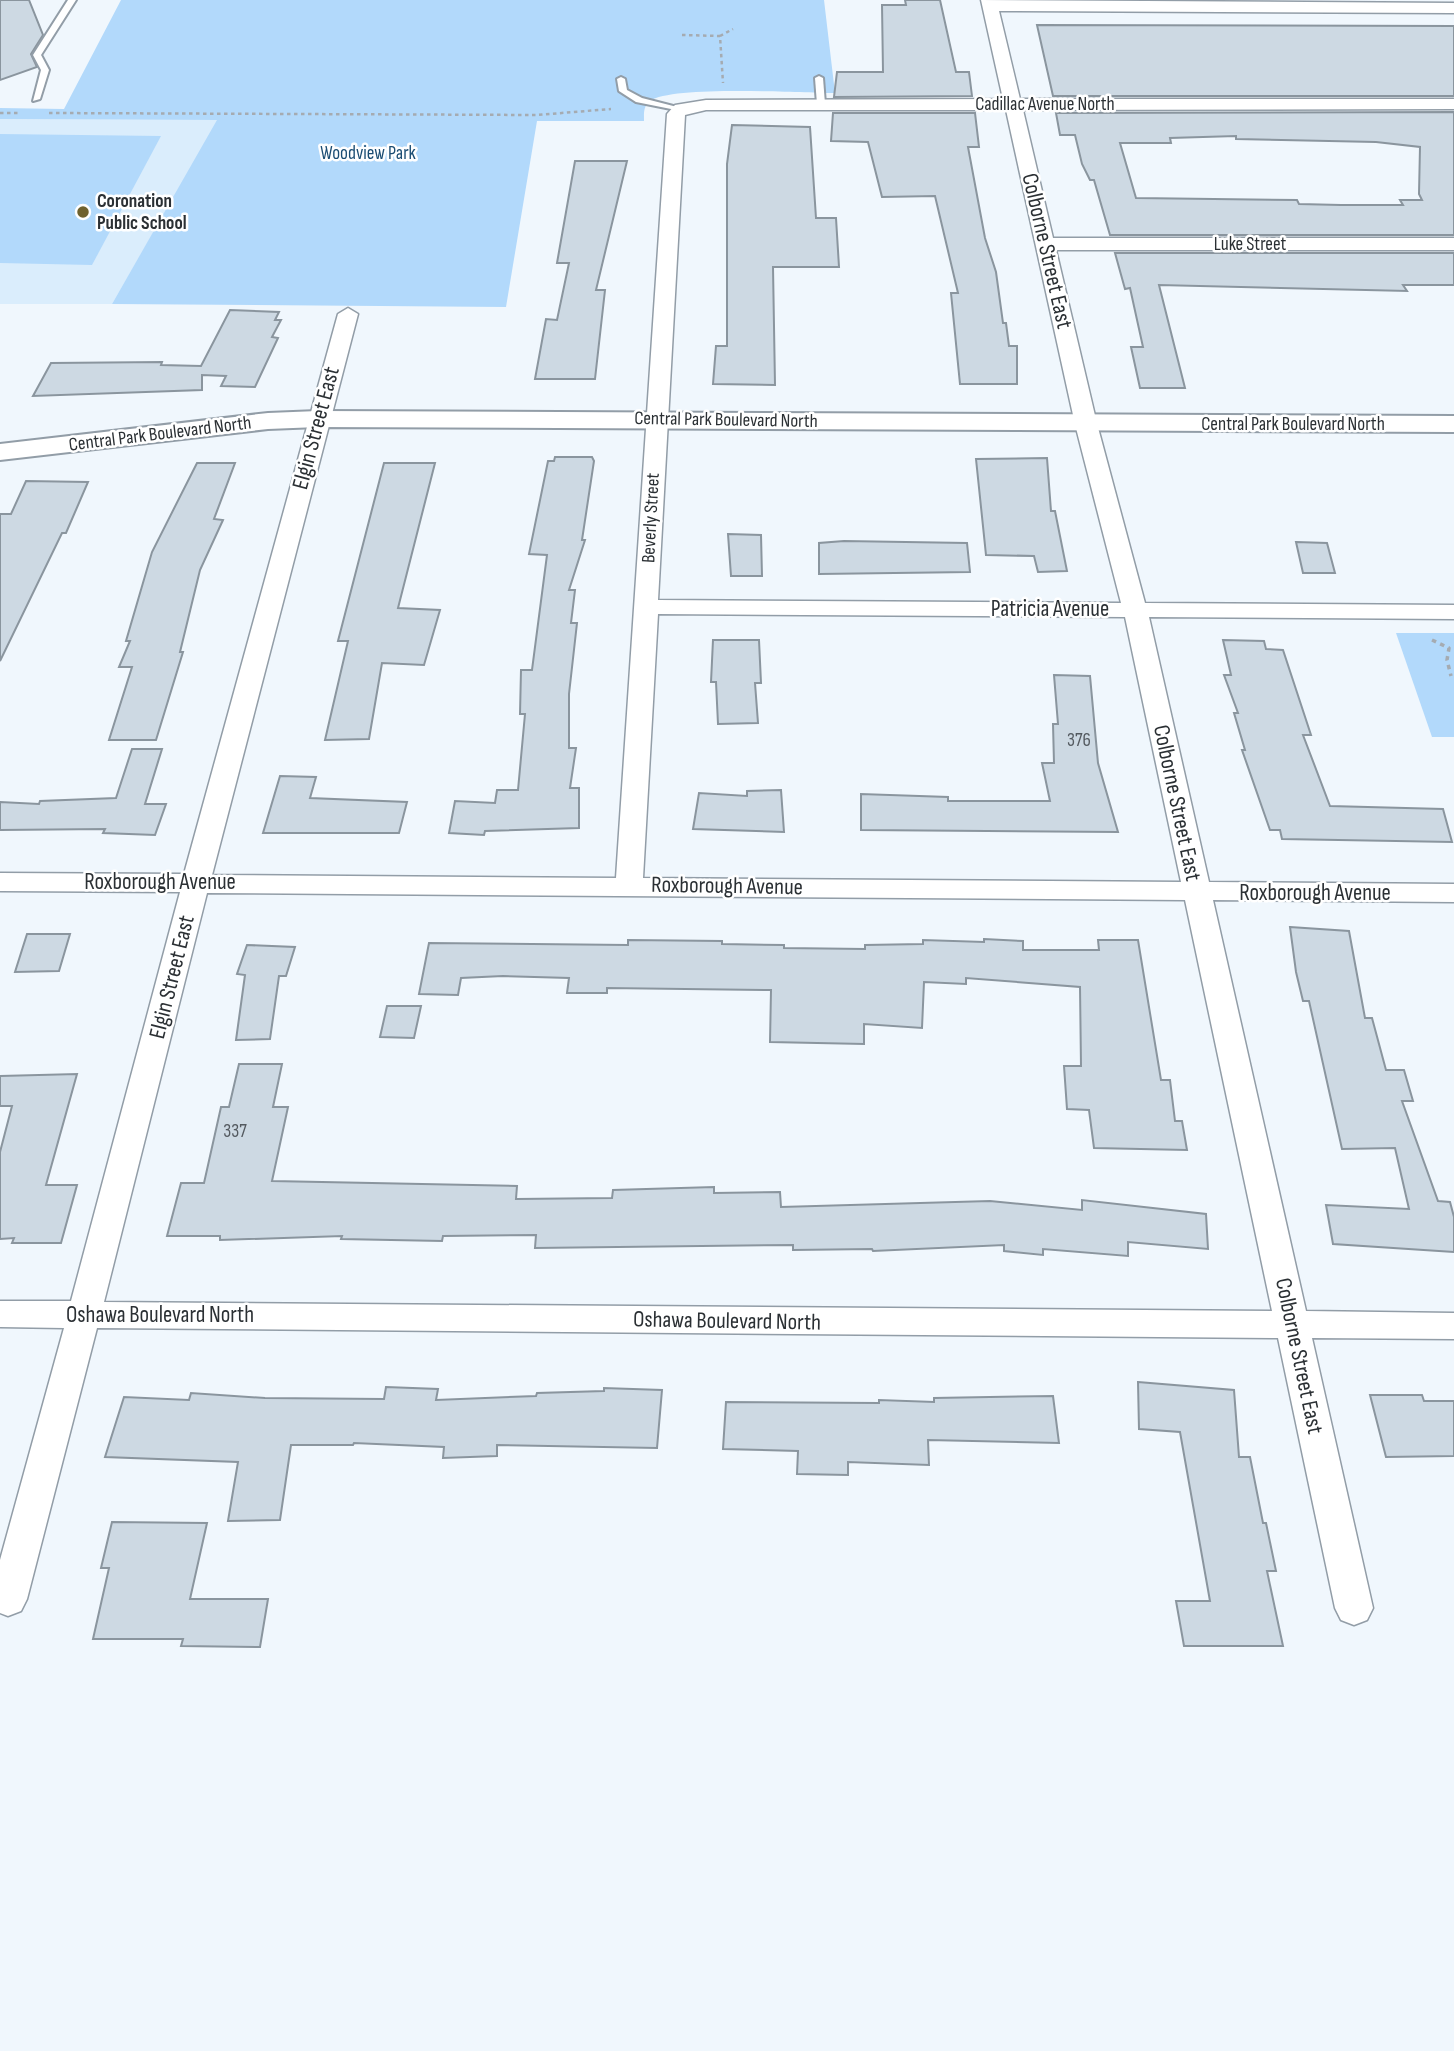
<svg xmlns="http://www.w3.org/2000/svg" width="1454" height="2051" font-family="'Sofia Sans Condensed',sans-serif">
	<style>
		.built { fill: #daedfc }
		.green { fill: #b2d9fb }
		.building { fill: #cdd9e3; stroke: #8a959e; stroke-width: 2; fill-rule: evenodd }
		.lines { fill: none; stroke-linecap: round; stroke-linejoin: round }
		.lane-casing { stroke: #929da7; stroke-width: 4 }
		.street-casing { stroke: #929da7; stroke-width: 3 }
		.secondary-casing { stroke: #929da7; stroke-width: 4 }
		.path-far1 { stroke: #a5abb1; stroke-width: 2.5; stroke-dasharray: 3.5 3.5; stroke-linecap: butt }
		.path { stroke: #a5abb1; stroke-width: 3.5; stroke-dasharray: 4.5 4.5; stroke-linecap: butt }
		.lane { fill: #fff; fill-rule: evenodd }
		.street { fill: #fff; fill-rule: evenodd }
		.secondary { fill: #fff; fill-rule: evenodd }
		.poi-dot { fill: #6e612e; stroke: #fff; stroke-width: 2.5 }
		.labels { text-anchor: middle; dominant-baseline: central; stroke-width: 5; stroke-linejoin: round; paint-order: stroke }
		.far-street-label { font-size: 19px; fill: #2b3034; stroke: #fff }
		.far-park-label { font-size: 19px; fill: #1b4d73; stroke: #fff }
		.far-poi-label { font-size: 19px; font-weight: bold; fill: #2b3034; stroke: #fff; text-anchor: start }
		.number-label { font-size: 19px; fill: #545a60 }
		.street-label { font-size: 23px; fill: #2b3034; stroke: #fff }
	</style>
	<rect width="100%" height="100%" fill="#f0f7fd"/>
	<path class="built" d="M 0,119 L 218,120 L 112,304 L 0,304 Z"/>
	<g class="green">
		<path d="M 121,0 L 824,0 L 835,93 C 801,93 672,85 650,101 C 643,107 644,113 644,121 L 537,121 L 506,307 L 112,304 L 217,120 L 0,119 L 0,108 L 64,109 Z"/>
		<path d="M 0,134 L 161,136 L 92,265 L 0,263 Z"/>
		<path d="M 1396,633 L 1454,633 L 1454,737 L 1432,737 Z"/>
	</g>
	<g class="building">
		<path d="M 0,0 L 29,0 L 43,35 L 31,54 L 37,67 L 0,80 Z"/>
		<path d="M 905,0 L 940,0 L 956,72 L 969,72 L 972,96 L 834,97 L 837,72 L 883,72 L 882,5 L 906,5 Z"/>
		<path d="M 1037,25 L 1454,26 L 1454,96 L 1053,96 Z"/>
		<path d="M 1454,112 L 1454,235 L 1110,235 L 1094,180 L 1090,180 L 1082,164 L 1075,135 L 1060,135 L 1056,113 ZM 1236,136 L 1236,139 L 1376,142 L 1420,147 L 1419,194 L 1422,200 L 1400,200 L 1403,205 L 1341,205 L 1299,204 L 1297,200 L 1136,198 L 1120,143 L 1171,143 L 1170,138 Z"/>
		<path d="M 833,113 L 975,113 L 979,147 L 968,147 L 985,238 L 996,272 L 1003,323 L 1006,323 L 1009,346 L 1017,346 L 1017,384 L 960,384 L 951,293 L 958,293 L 935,196 L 882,197 L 868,142 L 831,141 Z"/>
		<path d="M 732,125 L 810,127 L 816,218 L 836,218 L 839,267 L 773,267 L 775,385 L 713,384 L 716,346 L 727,346 L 727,164 Z"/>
		<path d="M 575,161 L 627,161 L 596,290 L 605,290 L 595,379 L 535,379 L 546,319 L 557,320 L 569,263 L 557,263 Z"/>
		<path d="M 1115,253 L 1454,253 L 1454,285 L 1403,285 L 1407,291 L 1159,285 L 1185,388 L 1140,388 L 1131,347 L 1143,347 L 1130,288 L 1125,289 Z"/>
		<path d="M 230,310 L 279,312 L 275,320 L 281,320 L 272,337 L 278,338 L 255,387 L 221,386 L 226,376 L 202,375 L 202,390 L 33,396 L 51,363 L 162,362 L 161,365 L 201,366 Z"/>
		<path d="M 555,457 L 592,457 L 594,461 L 582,540 L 585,540 L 569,590 L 575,590 L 571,623 L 577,623 L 569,694 L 569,748 L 576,748 L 570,788 L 579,788 L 579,828 L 485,831 L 484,835 L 449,833 L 455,801 L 495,803 L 497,790 L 518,790 L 525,714 L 520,714 L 521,670 L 532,670 L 547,555 L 529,554 L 548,461 L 554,461 Z"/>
		<path d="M 1047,458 L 1051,511 L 1055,511 L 1067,571 L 1038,572 L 1034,556 L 986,555 L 976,459 Z"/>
		<path d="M 197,463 L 235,463 L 214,519 L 223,520 L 200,570 L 180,652 L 183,652 L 156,740 L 109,740 L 132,667 L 119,667 L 130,641 L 126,641 L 152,552 Z"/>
		<path d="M 384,463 L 435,463 L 398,608 L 440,610 L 424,665 L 382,663 L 369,739 L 325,740 L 348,641 L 338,641 Z"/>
		<path d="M 26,481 L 88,482 L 66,533 L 62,533 L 0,661 L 0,514 L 11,514 Z"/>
		<path d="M 728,534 L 761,535 L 762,576 L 731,576 Z"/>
		<path d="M 844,541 L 967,543 L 970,572 L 819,574 L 819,543 Z"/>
		<path d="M 1296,542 L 1327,543 L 1335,573 L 1303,573 Z"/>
		<path d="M 713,640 L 759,640 L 761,683 L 755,683 L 758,723 L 718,724 L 716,682 L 711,682 Z"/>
		<path d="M 1223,640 L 1264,641 L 1266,649 L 1283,650 L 1311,735 L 1303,735 L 1330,806 L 1443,809 L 1452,842 L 1282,839 L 1280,830 L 1270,830 L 1242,750 L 1245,750 L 1234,713 L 1238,713 L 1224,675 L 1231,675 Z"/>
		<path d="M 1054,675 L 1090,676 L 1098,763 L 1118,832 L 861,830 L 861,794 L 948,797 L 948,801 L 1050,801 L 1042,763 L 1054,763 L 1053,724 L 1058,724 Z"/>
		<path d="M 132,749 L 162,749 L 145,804 L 166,804 L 155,835 L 103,833 L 105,829 L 0,830 L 0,802 L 39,804 L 40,801 L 116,798 Z"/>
		<path d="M 280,776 L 316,777 L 310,798 L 407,802 L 399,833 L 263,833 Z"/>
		<path d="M 781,790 L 784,832 L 693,829 L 699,793 L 747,796 L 747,791 Z"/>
		<path d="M 1290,927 L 1349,931 L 1365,1018 L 1372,1018 L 1386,1070 L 1404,1070 L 1413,1101 L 1402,1101 L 1438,1201 L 1450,1202 L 1454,1217 L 1454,1252 L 1333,1244 L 1326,1205 L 1409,1209 L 1395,1148 L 1342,1149 L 1309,1001 L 1303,1001 L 1296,972 Z"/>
		<path d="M 27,934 L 70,934 L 59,971 L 15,972 Z"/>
		<path d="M 984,939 L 1023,941 L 1023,950 L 1099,950 L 1098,940 L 1138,940 L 1161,1080 L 1170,1080 L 1175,1121 L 1182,1121 L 1187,1150 L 1094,1148 L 1089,1110 L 1067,1109 L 1064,1066 L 1081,1066 L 1080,987 L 966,978 L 966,984 L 924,982 L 922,1028 L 864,1024 L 864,1044 L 770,1042 L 771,990 L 607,988 L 607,993 L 567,993 L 569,978 L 503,976 L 461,978 L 458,995 L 419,994 L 429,943 L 628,945 L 628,940 L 722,941 L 722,944 L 784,945 L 784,948 L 865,949 L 865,945 L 923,944 L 923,940 L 984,942 Z"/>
		<path d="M 247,945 L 295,947 L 286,976 L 279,976 L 270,1039 L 236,1040 L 245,975 L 237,974 Z"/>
		<path d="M 387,1006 L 421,1006 L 414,1038 L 380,1037 Z"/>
		<path d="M 239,1064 L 282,1064 L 273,1107 L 288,1107 L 272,1181 L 517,1186 L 516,1199 L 612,1198 L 613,1190 L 714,1187 L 714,1193 L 780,1192 L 781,1207 L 990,1201 L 1082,1210 L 1082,1200 L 1206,1214 L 1208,1249 L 1128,1242 L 1128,1256 L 1043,1249 L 1043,1255 L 1004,1251 L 1004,1245 L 873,1251 L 872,1249 L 793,1250 L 793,1245 L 535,1248 L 536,1235 L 443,1236 L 442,1241 L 341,1239 L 342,1236 L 220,1240 L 220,1236 L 167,1236 L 181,1183 L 204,1183 L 221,1107 L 229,1107 Z"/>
		<path d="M 77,1074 L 46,1185 L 77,1185 L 61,1243 L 12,1243 L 14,1238 L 0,1239 L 0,1152 L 12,1106 L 0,1106 L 0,1076 Z"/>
		<path d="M 1138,1382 L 1234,1390 L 1239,1457 L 1250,1457 L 1263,1523 L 1266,1523 L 1276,1571 L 1267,1571 L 1283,1646 L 1184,1646 L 1176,1601 L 1210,1601 L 1180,1432 L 1139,1429 Z"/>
		<path d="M 386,1387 L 438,1389 L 436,1400 L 536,1396 L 537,1393 L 604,1391 L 604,1388 L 662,1390 L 657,1448 L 497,1445 L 497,1456 L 443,1458 L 444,1447 L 354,1443 L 353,1445 L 291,1445 L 280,1520 L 228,1521 L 238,1462 L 105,1457 L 124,1397 L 189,1400 L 191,1393 L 265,1398 L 384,1399 Z"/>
		<path d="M 1370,1395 L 1422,1395 L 1424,1401 L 1454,1401 L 1454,1456 L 1386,1457 Z"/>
		<path d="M 1053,1396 L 1059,1443 L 928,1440 L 929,1465 L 848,1462 L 848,1475 L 797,1474 L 798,1451 L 723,1449 L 726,1402 L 879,1403 L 879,1400 L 934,1402 L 934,1398 Z"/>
		<path d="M 112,1522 L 207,1523 L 190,1599 L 268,1599 L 260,1647 L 181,1646 L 183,1639 L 93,1639 L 109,1568 L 101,1568 Z"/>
	</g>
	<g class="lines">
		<g class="lane-casing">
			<g id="lane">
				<path d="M 68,0 L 76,0 L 41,55 L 49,70 L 40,99 L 33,101 L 41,70 L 33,55 Z"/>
				<path d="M 819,76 L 823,78 L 825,104 L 821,106 L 817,104 L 815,78 Z"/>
				<path d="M 621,77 L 625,79 L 627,90 L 642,98 L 685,109 L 681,111 L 636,102 L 619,91 L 617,79 Z"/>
			</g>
		</g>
		<g class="street-casing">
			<path id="street" d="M 981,0 L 1454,3 L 1454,13 L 999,11 L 1020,99 L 1454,99 L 1454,109 L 1023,110 L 1053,238 L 1454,238 L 1454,250 L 1056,250 L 1097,424 L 1145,603 L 1454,605 L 1454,619 L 1149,617 L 1209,882 L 1454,884 L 1454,902 L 1213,900 L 1306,1311 L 1454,1313 L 1454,1339 L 1312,1338 L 1373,1608 L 1367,1620 L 1354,1625 L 1341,1620 L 1335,1608 L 1278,1338 L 97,1328 L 27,1599 L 21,1611 L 8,1616 L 0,1613 L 0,1560 L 64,1328 L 0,1327 L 0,1301 L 71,1301 L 180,892 L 0,891 L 0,873 L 184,874 L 338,314 L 348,308 L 358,314 L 212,875 L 616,878 L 667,114 L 675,105 L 706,100 L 1003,99 ZM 706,110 L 1006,110 L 1075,424 L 1121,603 L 658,600 L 685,115 ZM 658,614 L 1125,617 L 1181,882 L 643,878 ZM 207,893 L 1185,900 L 1272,1311 L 104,1302 Z"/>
		</g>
		<g class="secondary-casing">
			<path id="secondary" d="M 318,411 L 1454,416 L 1454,432 L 318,427 L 268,429 L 0,460 L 0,444 L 268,413 Z"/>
		</g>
		<g class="path-far1">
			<path d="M 682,35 L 720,36 L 723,83"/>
			<path d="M 720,36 L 733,29"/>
			<path d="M 0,113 L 20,113"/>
			<path d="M 49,113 L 537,115 L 611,109"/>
		</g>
		<path class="path" d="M 1432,640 L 1449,648 L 1447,660 L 1451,676"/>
		<use href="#lane" class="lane"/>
		<use href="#street" class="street"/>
		<use href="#secondary" class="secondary"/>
	</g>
	<circle class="poi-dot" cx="83" cy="212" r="7"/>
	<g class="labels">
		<g class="far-street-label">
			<text x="1045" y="104">Cadillac Avenue North</text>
			<text x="1250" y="244">Luke Street</text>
			<text transform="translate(726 420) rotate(1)">Central Park Boulevard North</text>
			<text x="1293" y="424">Central Park Boulevard North</text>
			<text transform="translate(160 434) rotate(-7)">Central Park Boulevard North</text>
			<text transform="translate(651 518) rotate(-87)">Beverly Street</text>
		</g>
		<g class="far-park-label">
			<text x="368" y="153">Woodview Park</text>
		</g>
		<g class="far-poi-label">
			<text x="97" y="201">Coronation<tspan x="97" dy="22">Public School</tspan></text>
		</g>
		<g class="number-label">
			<text x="1079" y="740">376</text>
			<text x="235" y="1131">337</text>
		</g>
		<g class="street-label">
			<text transform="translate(1047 251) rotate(77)">Colborne Street East</text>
			<text transform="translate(316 428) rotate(-75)">Elgin Street East</text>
			<text x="1050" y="609">Patricia Avenue</text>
			<text transform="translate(1177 803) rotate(78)">Colborne Street East</text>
			<text x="160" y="882">Roxborough Avenue</text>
			<text transform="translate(727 886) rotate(1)">Roxborough Avenue</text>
			<text x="1315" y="893">Roxborough Avenue</text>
			<text transform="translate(172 977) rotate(-76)">Elgin Street East</text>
			<text x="160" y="1315">Oshawa Boulevard North</text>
			<text transform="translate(727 1321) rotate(1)">Oshawa Boulevard North</text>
			<text transform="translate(1299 1356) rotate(78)">Colborne Street East</text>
		</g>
	</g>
</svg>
